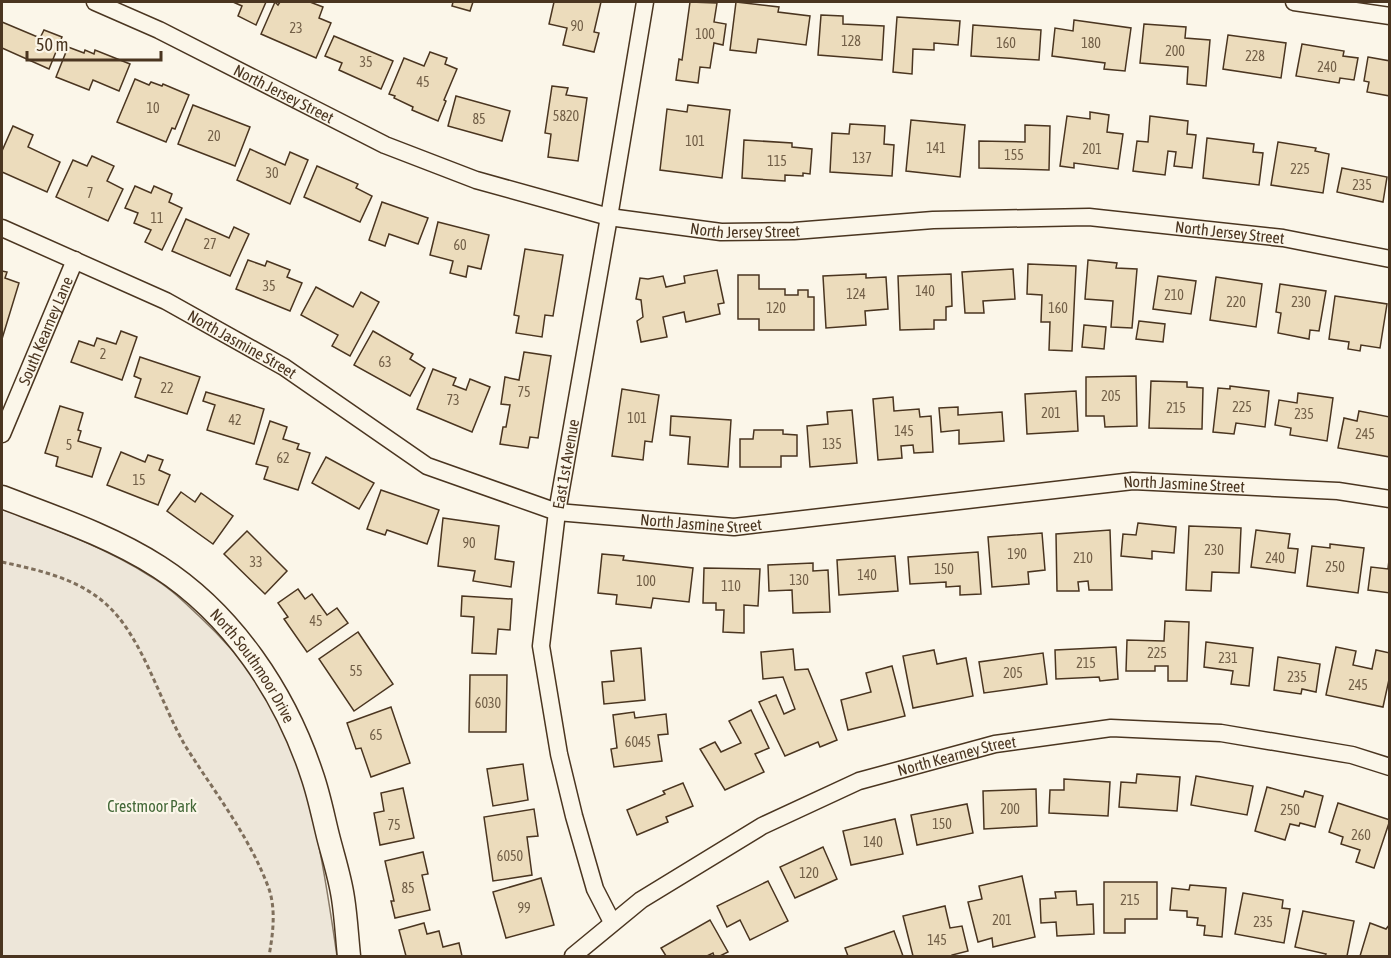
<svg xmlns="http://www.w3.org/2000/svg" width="1391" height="958" font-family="'Asap Condensed',sans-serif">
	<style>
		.green { fill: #ede6d9; stroke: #887966; stroke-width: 1.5 }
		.building { fill: #ecdcbc; stroke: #4a3520; stroke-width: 1.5 }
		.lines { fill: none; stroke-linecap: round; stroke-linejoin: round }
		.street-casing { stroke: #4a3520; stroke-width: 19 }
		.secondary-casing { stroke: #4a3520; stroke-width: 25 }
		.path { stroke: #7f6f5c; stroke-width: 3; stroke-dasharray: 4.5 3; stroke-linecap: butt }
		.street { stroke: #fbf6e9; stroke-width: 16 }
		.secondary { stroke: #fbf6e9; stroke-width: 22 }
		.labels { text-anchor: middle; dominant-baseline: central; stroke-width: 4.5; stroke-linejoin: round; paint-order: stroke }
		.number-label { font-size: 14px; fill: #725f47 }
		.street-label { font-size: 16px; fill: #4a3520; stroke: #fbf6e9 }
		.park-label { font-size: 16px; fill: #436837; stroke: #fbf6e9 }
	</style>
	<rect width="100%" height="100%" fill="#fbf6e9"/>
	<path class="green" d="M 2,509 C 52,528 104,547 150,576 C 168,586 184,602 199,616 C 230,645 258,678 277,716 C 314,791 325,875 337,956 L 2,956 Z"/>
	<g class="building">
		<path d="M 233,2 L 266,2 L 256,25 L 238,16 L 242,6 Z"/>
		<path d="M 275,2 L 278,5 L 280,2 L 310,2 L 323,7 L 319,18 L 331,23 L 316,58 L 261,34 Z"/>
		<path d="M 453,2 L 473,2 L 470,11 L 452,6 Z"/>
		<path d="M 554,2 L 601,2 L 594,32 L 599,33 L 594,52 L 563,45 L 567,28 L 549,24 Z"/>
		<path d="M 690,2 L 717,3 L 714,22 L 726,24 L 723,45 L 714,43 L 710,68 L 700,67 L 698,83 L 676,80 L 679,59 L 682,60 Z"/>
		<path d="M 736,2 L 779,7 L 778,12 L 810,16 L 806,45 L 758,39 L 756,53 L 730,50 Z"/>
		<path d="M 821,15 L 843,16 L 843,24 L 884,26 L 882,60 L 818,55 Z"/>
		<path d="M 897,17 L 960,21 L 958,45 L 934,43 L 934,50 L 913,49 L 912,74 L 893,72 Z"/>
		<path d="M 1074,20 L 1131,28 L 1125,71 L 1104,69 L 1105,63 L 1052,56 L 1055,28 L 1073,31 Z"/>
		<path d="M 2,22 L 40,38 L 44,30 L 62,37 L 49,69 L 2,48 Z"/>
		<path d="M 1144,24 L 1186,27 L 1185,38 L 1210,40 L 1206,86 L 1187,84 L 1188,67 L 1140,63 Z"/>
		<path d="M 973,25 L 1041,30 L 1039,60 L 971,56 Z"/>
		<path d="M 1228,35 L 1286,43 L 1281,78 L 1223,69 Z"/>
		<path d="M 334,36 L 393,61 L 381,89 L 339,70 L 342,63 L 325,56 Z"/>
		<path d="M 1302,44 L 1344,51 L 1343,56 L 1358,58 L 1354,80 L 1340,78 L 1339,83 L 1296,76 Z"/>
		<path d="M 68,47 L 84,53 L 85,50 L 94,54 L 95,50 L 130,64 L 119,91 L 93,80 L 89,90 L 56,77 Z"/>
		<path d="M 430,52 L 447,58 L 445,64 L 457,69 L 444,100 L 446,101 L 438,121 L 412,110 L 413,107 L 394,98 L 395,96 L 389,94 L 404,58 L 424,66 Z"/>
		<path d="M 1368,57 L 1390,61 L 1390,96 L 1367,92 L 1369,82 L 1364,81 Z"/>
		<path d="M 135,79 L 149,85 L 151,82 L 162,86 L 163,84 L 189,95 L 175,129 L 172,128 L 166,142 L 117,122 Z"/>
		<path d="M 552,86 L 568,88 L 566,95 L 587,98 L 578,161 L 548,157 L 551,134 L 545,133 Z"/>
		<path d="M 456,96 L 510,111 L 502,141 L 448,126 Z"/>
		<path d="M 193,105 L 250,127 L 235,166 L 178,144 Z"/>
		<path d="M 688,105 L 730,110 L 722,178 L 660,170 L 667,109 L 687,112 Z"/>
		<path d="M 1090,112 L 1109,115 L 1107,132 L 1123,134 L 1118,169 L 1074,163 L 1074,168 L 1060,166 L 1067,116 L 1090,119 Z"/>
		<path d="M 1150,116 L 1188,121 L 1187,134 L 1196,135 L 1192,168 L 1174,166 L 1176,152 L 1168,151 L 1165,175 L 1133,171 L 1137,141 L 1148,142 Z"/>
		<path d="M 911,120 L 965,125 L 960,177 L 906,171 Z"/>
		<path d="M 850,124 L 885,126 L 884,144 L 894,145 L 892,176 L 830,172 L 832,133 L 849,134 Z"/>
		<path d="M 1025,125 L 1050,126 L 1049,170 L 979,168 L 979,141 L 1025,142 Z"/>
		<path d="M 13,126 L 33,135 L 28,147 L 60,162 L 47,192 L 2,172 L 2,151 Z"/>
		<path d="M 1207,138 L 1254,144 L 1253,152 L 1263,153 L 1259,185 L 1203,178 Z"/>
		<path d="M 744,140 L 792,143 L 792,147 L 812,149 L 810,174 L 803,173 L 803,176 L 785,175 L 785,181 L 742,178 Z"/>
		<path d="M 1278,142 L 1316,148 L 1315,151 L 1329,154 L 1323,193 L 1271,185 Z"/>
		<path d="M 250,149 L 285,165 L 290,152 L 308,160 L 290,204 L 237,180 Z"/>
		<path d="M 92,156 L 114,166 L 107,181 L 123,189 L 108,221 L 56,197 L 73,160 L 87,166 Z"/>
		<path d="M 317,166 L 358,184 L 356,188 L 372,196 L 360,222 L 304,197 Z"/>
		<path d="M 1342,168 L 1387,177 L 1383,202 L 1337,192 Z"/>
		<path d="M 135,186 L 151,193 L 154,186 L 172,194 L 169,202 L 182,208 L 162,250 L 145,242 L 151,230 L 134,223 L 138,213 L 125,208 Z"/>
		<path d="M 382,202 L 428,218 L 418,244 L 389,234 L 385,246 L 369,240 Z"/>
		<path d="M 186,219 L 229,238 L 234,227 L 249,234 L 230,276 L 172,251 Z"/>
		<path d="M 438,222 L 489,235 L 481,269 L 468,266 L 466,277 L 450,273 L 453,261 L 430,255 Z"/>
		<path d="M 525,249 L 563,255 L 553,316 L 545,315 L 542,337 L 516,333 L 519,316 L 514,315 Z"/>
		<path d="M 248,260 L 265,266 L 267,261 L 290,270 L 287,277 L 302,283 L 290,311 L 236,289 Z"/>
		<path d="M 1088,260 L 1117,263 L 1116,268 L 1137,269 L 1132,328 L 1111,327 L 1113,301 L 1085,299 Z"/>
		<path d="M 1028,264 L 1076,266 L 1072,351 L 1049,350 L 1050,322 L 1041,322 L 1042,295 L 1027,294 Z"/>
		<path d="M 1013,269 L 1015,299 L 983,301 L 984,313 L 965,313 L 962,272 Z"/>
		<path d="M 717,270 L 724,303 L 718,304 L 720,314 L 686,322 L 684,312 L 663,317 L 667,337 L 641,342 L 637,321 L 643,317 L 641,300 L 636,299 L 640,278 L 648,279 L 663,276 L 666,287 L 685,283 L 684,276 Z"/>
		<path d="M 2,271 L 7,272 L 5,278 L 19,283 L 2,339 Z"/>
		<path d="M 866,274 L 866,278 L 886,277 L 888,309 L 865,311 L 866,325 L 826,328 L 823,276 Z"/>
		<path d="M 951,274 L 952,306 L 946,307 L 946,320 L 934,320 L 934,329 L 900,330 L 898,276 Z"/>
		<path d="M 738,275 L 759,275 L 759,289 L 785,289 L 785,295 L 798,295 L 798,290 L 808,290 L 808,297 L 814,297 L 814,330 L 759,330 L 759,319 L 738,319 Z"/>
		<path d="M 1158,276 L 1196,281 L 1191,314 L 1153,309 Z"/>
		<path d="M 1216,277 L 1262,284 L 1256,327 L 1210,320 Z"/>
		<path d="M 1280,284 L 1326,291 L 1319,331 L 1310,330 L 1309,339 L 1278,333 L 1281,313 L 1276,312 Z"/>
		<path d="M 316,287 L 353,307 L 361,292 L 379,302 L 350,356 L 332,346 L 338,335 L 301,315 Z"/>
		<path d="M 1335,296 L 1387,304 L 1380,348 L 1361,345 L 1360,351 L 1348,349 L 1349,342 L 1329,339 Z"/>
		<path d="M 1139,321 L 1165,324 L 1163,342 L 1136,339 Z"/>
		<path d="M 1084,325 L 1106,327 L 1104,349 L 1082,347 Z"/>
		<path d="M 121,331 L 137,337 L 122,380 L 71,362 L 79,341 L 94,346 L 97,338 L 116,344 Z"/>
		<path d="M 373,331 L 413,354 L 410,359 L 425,368 L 410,396 L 354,365 Z"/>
		<path d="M 524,352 L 551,356 L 538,438 L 530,437 L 528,448 L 500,444 L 503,427 L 506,427 L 510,405 L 501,404 L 505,377 L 519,380 Z"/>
		<path d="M 140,357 L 200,377 L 187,414 L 135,397 L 141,379 L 134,376 Z"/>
		<path d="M 433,369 L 456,378 L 453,385 L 466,390 L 470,379 L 490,387 L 472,432 L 417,409 Z"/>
		<path d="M 1136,376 L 1137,426 L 1105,427 L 1104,416 L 1086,416 L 1086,377 Z"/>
		<path d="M 1151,381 L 1187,382 L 1187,387 L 1203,388 L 1202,429 L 1149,428 Z"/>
		<path d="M 1230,386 L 1269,391 L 1265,427 L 1236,423 L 1234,434 L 1213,432 L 1218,388 L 1230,389 Z"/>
		<path d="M 622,389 L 659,395 L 652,442 L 645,441 L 643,460 L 612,456 Z"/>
		<path d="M 1076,391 L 1078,431 L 1027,434 L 1025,394 Z"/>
		<path d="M 206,392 L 264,409 L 254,444 L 207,430 L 215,405 L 203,401 Z"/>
		<path d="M 1298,393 L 1333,398 L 1327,441 L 1290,435 L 1291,428 L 1275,425 L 1279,400 L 1297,403 Z"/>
		<path d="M 893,397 L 894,411 L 919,409 L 920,417 L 931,416 L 933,452 L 914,453 L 913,445 L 901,446 L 902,458 L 878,460 L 873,399 Z"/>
		<path d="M 60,406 L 83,413 L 78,430 L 81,431 L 78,441 L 101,448 L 92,477 L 56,466 L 58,457 L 45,453 Z"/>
		<path d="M 958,407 L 958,415 L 1002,412 L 1004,441 L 959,444 L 959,430 L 941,432 L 939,408 Z"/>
		<path d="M 852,410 L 857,463 L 810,467 L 807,426 L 828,424 L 827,412 Z"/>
		<path d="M 1359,411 L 1390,417 L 1390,457 L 1338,448 L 1344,418 L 1357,421 Z"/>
		<path d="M 671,416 L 731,420 L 728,467 L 688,464 L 690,437 L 670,435 Z"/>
		<path d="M 270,421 L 287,427 L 283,439 L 299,444 L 297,449 L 310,453 L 298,490 L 264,479 L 268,467 L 256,464 Z"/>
		<path d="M 754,430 L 783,430 L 783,434 L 797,435 L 797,456 L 781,456 L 781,467 L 740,467 L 740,439 L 753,439 Z"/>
		<path d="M 121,452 L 145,462 L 148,455 L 163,460 L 159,470 L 170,475 L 158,505 L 107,485 Z"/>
		<path d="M 326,457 L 374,483 L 359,509 L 312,483 Z"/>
		<path d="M 381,490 L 439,510 L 427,544 L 387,530 L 385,535 L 367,529 Z"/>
		<path d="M 181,492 L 195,502 L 201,493 L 233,516 L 213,544 L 167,511 Z"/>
		<path d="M 443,518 L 499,526 L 495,559 L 514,562 L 511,587 L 473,581 L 475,571 L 438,566 Z"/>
		<path d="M 1138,523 L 1176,527 L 1174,553 L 1152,551 L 1152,559 L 1121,556 L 1123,534 L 1136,535 Z"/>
		<path d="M 1189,526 L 1241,528 L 1239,573 L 1212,572 L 1211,591 L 1186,590 Z"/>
		<path d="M 1110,530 L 1112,590 L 1089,590 L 1088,581 L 1078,582 L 1079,591 L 1057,591 L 1056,534 Z"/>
		<path d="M 1256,530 L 1290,534 L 1288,548 L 1298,549 L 1295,573 L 1251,567 Z"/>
		<path d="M 247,531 L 287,571 L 265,594 L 224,554 Z"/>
		<path d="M 1042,533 L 1045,570 L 1028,572 L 1029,584 L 992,587 L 988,537 Z"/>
		<path d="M 1330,544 L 1364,548 L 1358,593 L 1307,586 L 1312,546 L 1330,548 Z"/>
		<path d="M 978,552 L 981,594 L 960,595 L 960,586 L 946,587 L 946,582 L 910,584 L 908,557 Z"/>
		<path d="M 602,554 L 624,556 L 623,560 L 693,568 L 689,602 L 653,598 L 651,608 L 616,604 L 617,595 L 598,593 Z"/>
		<path d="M 895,556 L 898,591 L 839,595 L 837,560 Z"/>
		<path d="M 1389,560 L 1390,593 L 1368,590 L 1371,567 L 1388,569 Z"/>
		<path d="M 813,563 L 813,571 L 828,570 L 830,612 L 793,613 L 792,590 L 769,591 L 768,565 Z"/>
		<path d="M 704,568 L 760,569 L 758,606 L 744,605 L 744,633 L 723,632 L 724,610 L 716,610 L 716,603 L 703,603 Z"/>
		<path d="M 298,589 L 305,599 L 312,594 L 327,615 L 337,608 L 348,623 L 307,652 L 284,619 L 288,617 L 278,603 Z"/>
		<path d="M 462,596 L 512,599 L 510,630 L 498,629 L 496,654 L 472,653 L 474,617 L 461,616 Z"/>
		<path d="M 1165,621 L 1189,622 L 1187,681 L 1168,681 L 1168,666 L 1155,666 L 1155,671 L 1126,671 L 1127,640 L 1164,641 Z"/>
		<path d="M 358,632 L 393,684 L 354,711 L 319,659 Z"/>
		<path d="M 1206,642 L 1253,648 L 1249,686 L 1231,684 L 1233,671 L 1204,667 Z"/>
		<path d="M 1116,647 L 1118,679 L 1100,681 L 1099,677 L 1056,679 L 1055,650 Z"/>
		<path d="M 1336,647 L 1356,651 L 1353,665 L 1372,669 L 1376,650 L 1390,653 L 1390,675 L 1383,707 L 1326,695 Z"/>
		<path d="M 641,648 L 645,700 L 604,704 L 602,682 L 614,681 L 611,651 Z"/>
		<path d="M 793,649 L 795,670 L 808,669 L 837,740 L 820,747 L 818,742 L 785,756 L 759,702 L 776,695 L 784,714 L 795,709 L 783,677 L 763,679 L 761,652 Z"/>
		<path d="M 934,650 L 937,664 L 966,658 L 973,696 L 913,708 L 903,656 Z"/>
		<path d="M 1043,653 L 1047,684 L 984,693 L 979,662 Z"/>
		<path d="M 1278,657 L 1320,664 L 1316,692 L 1302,689 L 1301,694 L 1274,690 Z"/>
		<path d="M 892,666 L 905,716 L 848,730 L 841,700 L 871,692 L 866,673 Z"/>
		<path d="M 470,675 L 507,675 L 506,732 L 469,732 Z"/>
		<path d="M 391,707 L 410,763 L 371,777 L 361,748 L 356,749 L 347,723 Z"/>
		<path d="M 751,710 L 769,748 L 755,754 L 764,772 L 725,790 L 700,749 L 715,742 L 721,752 L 741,743 L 729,721 Z"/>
		<path d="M 634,712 L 635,718 L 666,714 L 668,734 L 658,735 L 662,761 L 614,767 L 611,749 L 617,748 L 613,715 Z"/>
		<path d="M 523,764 L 528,800 L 493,806 L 487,769 Z"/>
		<path d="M 1137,774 L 1180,777 L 1177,811 L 1119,807 L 1121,782 L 1136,783 Z"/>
		<path d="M 1196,776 L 1253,786 L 1247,815 L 1191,805 Z"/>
		<path d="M 1064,779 L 1110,782 L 1108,816 L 1049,813 L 1050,790 L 1064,790 Z"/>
		<path d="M 683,783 L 693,806 L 666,817 L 668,822 L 637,835 L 627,810 L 665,794 L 663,791 Z"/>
		<path d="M 1267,787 L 1303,797 L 1305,791 L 1323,796 L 1315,827 L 1300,823 L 1299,826 L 1290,824 L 1285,840 L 1255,831 Z"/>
		<path d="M 403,788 L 414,838 L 380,845 L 374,813 L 384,811 L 381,793 Z"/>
		<path d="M 1036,789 L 1037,826 L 984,829 L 983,791 Z"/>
		<path d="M 1338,803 L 1390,820 L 1374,868 L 1356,862 L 1360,850 L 1341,844 L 1343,837 L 1329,832 Z"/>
		<path d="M 967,804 L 973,833 L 917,845 L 911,815 Z"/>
		<path d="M 534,809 L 538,836 L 527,837 L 532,875 L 493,881 L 484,817 Z"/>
		<path d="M 895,819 L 903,854 L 851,865 L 843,831 Z"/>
		<path d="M 823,847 L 837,879 L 795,898 L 780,867 Z"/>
		<path d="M 423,852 L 428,874 L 422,875 L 430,910 L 395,918 L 391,901 L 394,901 L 385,861 Z"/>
		<path d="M 1022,876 L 1035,937 L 993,947 L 992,938 L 978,942 L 968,902 L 982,899 L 979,886 Z"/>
		<path d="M 541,878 L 554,925 L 506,938 L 493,892 Z"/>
		<path d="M 768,881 L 788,921 L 750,940 L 740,920 L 727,927 L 717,906 Z"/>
		<path d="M 1104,882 L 1157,882 L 1157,919 L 1125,919 L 1125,933 L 1104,933 Z"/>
		<path d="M 1190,885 L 1226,888 L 1222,937 L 1204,935 L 1205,926 L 1197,925 L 1198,918 L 1187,917 L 1187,911 L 1170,910 L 1172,888 L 1189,890 Z"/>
		<path d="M 1076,891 L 1077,905 L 1093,904 L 1094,934 L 1057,936 L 1056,922 L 1041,923 L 1040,899 L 1056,898 L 1055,892 Z"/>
		<path d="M 1243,893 L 1283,900 L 1282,908 L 1290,909 L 1284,943 L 1235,934 Z"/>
		<path d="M 945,906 L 950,928 L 962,926 L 968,951 L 952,955 L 952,956 L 913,956 L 903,916 Z"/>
		<path d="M 1303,911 L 1354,921 L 1347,956 L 1325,956 L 1326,954 L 1295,947 Z"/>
		<path d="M 710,920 L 728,952 L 720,956 L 714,956 L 713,953 L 707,956 L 666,956 L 661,948 Z"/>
		<path d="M 424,923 L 427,934 L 439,931 L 443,947 L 459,943 L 462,956 L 406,956 L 399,930 Z"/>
		<path d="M 1370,923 L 1386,929 L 1390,924 L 1390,956 L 1360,956 Z"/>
		<path d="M 894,931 L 903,956 L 848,956 L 845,948 Z"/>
	</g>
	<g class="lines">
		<g class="street-casing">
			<g id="street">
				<path id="s1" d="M 95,2 L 159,30 L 385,145 L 476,180 L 609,217 L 721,232 L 794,231 L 933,220 L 1089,217 L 1283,238 L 1390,259"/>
				<path d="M 1294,2 L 1390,16"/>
				<path id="s2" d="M 2,228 L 166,301 L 284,367 L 427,466 L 557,512 L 734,527 L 1133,481 L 1338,491 L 1390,499"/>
				<path id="s3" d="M 2,434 L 75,260"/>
				<path id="s4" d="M 612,922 L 595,889 L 574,816 L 559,754 L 541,646 L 557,512 L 609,217 L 645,2"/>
				<path id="s5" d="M 573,956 L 641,900 L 762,826 L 859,781 L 995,744 L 1111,728 L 1221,733 L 1352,755 L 1390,767"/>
			</g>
		</g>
		<g class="secondary-casing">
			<g id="secondary">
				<path id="s6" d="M 2,497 C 54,517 111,536 159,567 C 232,614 285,693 312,775 C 319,795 323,816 328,836 C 333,856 340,877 343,898 C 346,917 347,937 349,956"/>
			</g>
		</g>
		<path class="path" d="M 2,562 C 38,570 77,578 106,604 C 143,637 160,703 186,747 C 215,793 250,837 269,889 C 276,910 273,934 269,956"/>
		<use href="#street" class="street"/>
		<use href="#secondary" class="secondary"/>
	</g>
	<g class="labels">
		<g class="number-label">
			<text x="577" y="26">90</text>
			<text x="296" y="28">23</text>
			<text x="705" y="34">100</text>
			<text x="851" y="41">128</text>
			<text x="1006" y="43">160</text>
			<text x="1091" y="43">180</text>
			<text x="1175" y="51">200</text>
			<text x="1255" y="56">228</text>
			<text x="366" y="62">35</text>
			<text x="1327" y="67">240</text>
			<text x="423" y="82">45</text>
			<text x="153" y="108">10</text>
			<text x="566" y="116">5820</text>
			<text x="479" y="119">85</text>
			<text x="214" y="136">20</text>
			<text x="695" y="141">101</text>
			<text x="936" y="148">141</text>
			<text x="1092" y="149">201</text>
			<text x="1014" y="155">155</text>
			<text x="862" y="158">137</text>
			<text x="777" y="161">115</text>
			<text x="1300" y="169">225</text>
			<text x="272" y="173">30</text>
			<text x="1362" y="185">235</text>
			<text x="90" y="193">7</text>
			<text x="157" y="218">11</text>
			<text x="210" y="244">27</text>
			<text x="460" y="245">60</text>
			<text x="269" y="286">35</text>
			<text x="925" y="291">140</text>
			<text x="856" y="294">124</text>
			<text x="1174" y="295">210</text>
			<text x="1236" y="302">220</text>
			<text x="1301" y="302">230</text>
			<text x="776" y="308">120</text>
			<text x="1058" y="308">160</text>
			<text x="103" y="354">2</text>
			<text x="385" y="362">63</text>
			<text x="167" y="388">22</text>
			<text x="524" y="392">75</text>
			<text x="1111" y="396">205</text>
			<text x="453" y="400">73</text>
			<text x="1242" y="407">225</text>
			<text x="1176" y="408">215</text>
			<text x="1051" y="413">201</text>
			<text x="1304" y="414">235</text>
			<text x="637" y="418">101</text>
			<text x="235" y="420">42</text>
			<text x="904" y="431">145</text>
			<text x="1365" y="434">245</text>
			<text x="832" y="444">135</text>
			<text x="69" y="445">5</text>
			<text x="283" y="458">62</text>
			<text x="139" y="480">15</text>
			<text x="469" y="543">90</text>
			<text x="1214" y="550">230</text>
			<text x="1017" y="554">190</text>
			<text x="1083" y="558">210</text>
			<text x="1275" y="558">240</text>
			<text x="256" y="562">33</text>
			<text x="1335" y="567">250</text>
			<text x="944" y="569">150</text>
			<text x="867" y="575">140</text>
			<text x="799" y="580">130</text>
			<text x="646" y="581">100</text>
			<text x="731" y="586">110</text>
			<text x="316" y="621">45</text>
			<text x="1157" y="653">225</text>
			<text x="1228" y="658">231</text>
			<text x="1086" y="663">215</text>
			<text x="356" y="671">55</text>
			<text x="1013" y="673">205</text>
			<text x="1297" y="677">235</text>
			<text x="1358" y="685">245</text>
			<text x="488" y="703">6030</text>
			<text x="376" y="735">65</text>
			<text x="638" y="742">6045</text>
			<text x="1010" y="809">200</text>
			<text x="1290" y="810">250</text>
			<text x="942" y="824">150</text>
			<text x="394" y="825">75</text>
			<text x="1361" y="835">260</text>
			<text x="873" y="842">140</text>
			<text x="510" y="856">6050</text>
			<text x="809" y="873">120</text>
			<text x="408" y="888">85</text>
			<text x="1130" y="900">215</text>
			<text x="524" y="908">99</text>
			<text x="1002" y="920">201</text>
			<text x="1263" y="922">235</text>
			<text x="937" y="940">145</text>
		</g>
		<g class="street-label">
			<text stroke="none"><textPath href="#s1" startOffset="210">North Jersey Street</textPath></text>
			<text stroke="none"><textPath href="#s1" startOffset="696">North Jersey Street</textPath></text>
			<text stroke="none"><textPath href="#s1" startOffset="1182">North Jersey Street</textPath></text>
			<text stroke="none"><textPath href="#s3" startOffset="112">South Kearney Lane</textPath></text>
			<text stroke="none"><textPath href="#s2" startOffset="267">North Jasmine Street</textPath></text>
			<text stroke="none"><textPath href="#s4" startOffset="470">East 1st Avenue</textPath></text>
			<text stroke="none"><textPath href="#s2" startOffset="1257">North Jasmine Street</textPath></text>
			<text stroke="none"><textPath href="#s2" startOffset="771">North Jasmine Street</textPath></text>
			<text stroke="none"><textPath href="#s6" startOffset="310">North Southmoor Drive</textPath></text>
			<text stroke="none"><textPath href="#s5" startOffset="438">North Kearney Street</textPath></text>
		</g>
		<g class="park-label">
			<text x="152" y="806">Crestmoor Park</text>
		</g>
	</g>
	<rect width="1391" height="958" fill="none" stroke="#4a3520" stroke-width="6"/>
	<path d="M27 51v9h134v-9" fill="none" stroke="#4a3520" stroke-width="3"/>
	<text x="36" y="51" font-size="18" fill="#4a3520" stroke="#fbf6e9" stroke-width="4.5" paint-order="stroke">50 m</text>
</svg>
